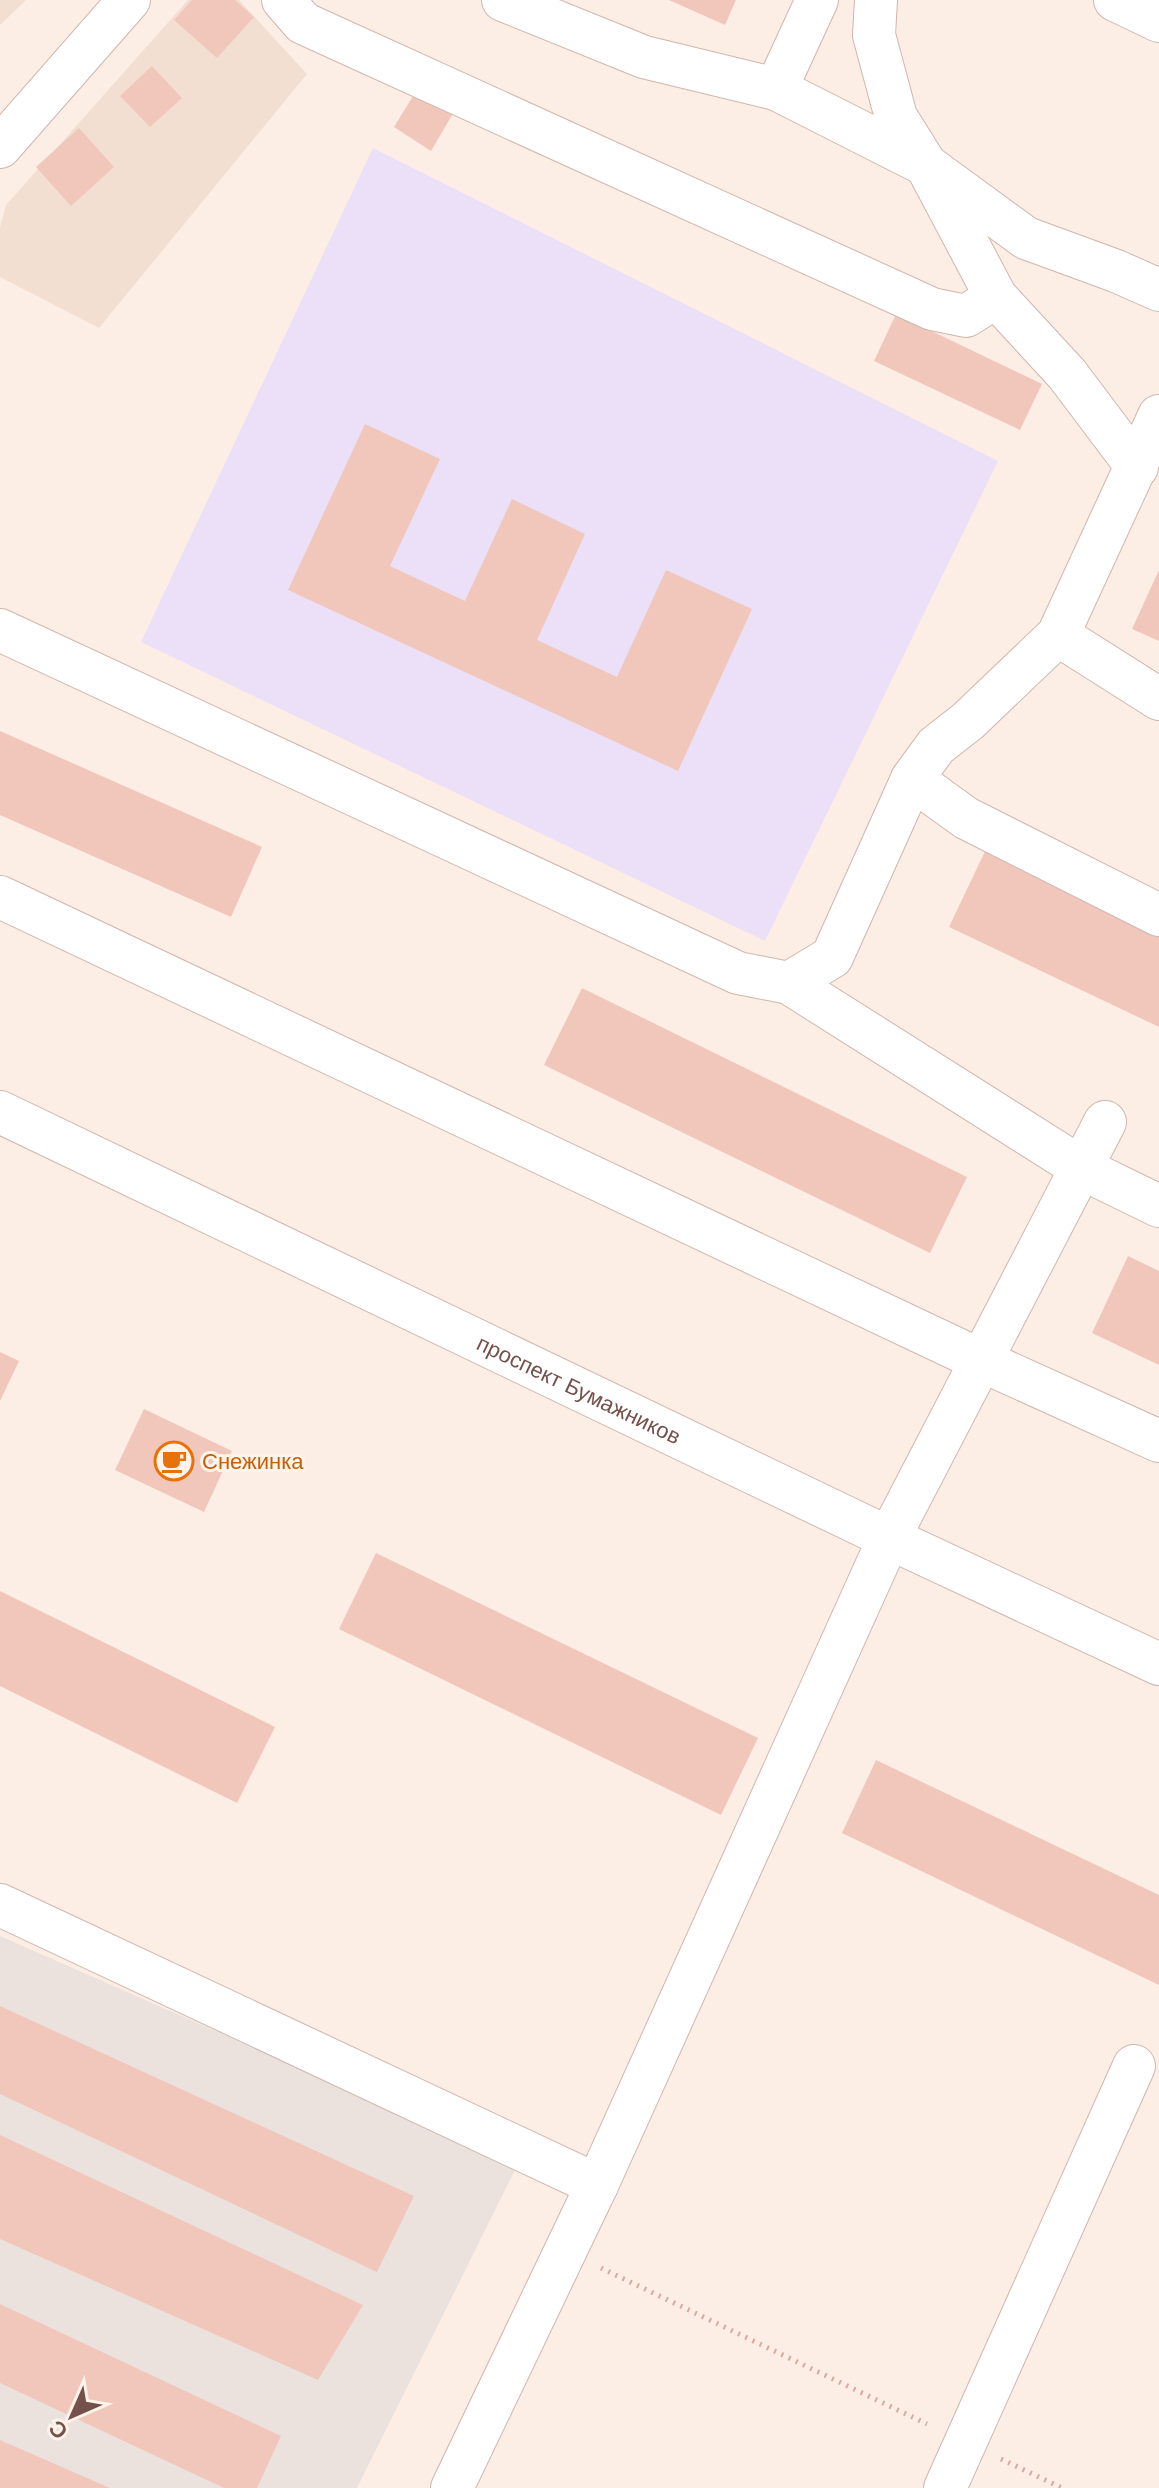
<svg xmlns="http://www.w3.org/2000/svg" width="1159" height="2488" font-family="Helvetica,sans-serif">
	<style>
		.residential { fill: #f3dfd2 }
		.industrial { fill: #ebe2de }
		.education { fill: #ebe0f8 }
		.building { fill: #f1c7bc }
		.lines { fill: none; stroke-linecap: round; stroke-linejoin: round }
		.minor-casing { stroke: #cfb6ad; stroke-width: 44 }
		.path { stroke: #d6aa9f; stroke-width: 5; stroke-dasharray: 2 6; stroke-linecap: butt }
		.minor { stroke: #fff; stroke-width: 42 }
		.labels { text-anchor: middle; dominant-baseline: central; stroke-width: 6; stroke-linejoin: round; paint-order: stroke }
		.street-label { font-size: 22px; fill: #74514a; stroke: #fff3ea }
		.food-label { font-size: 22px; fill: #c56008; stroke: #fff3ea; text-anchor: start }
	</style>
	<rect width="100%" height="100%" fill="#fceee4"/>
	<g class="residential">
		<path d="M 0,0 L 26,0 L 0,25 Z"/>
		<path d="M 188,0 L 239,0 L 307,74 L 99,328 L 0,277 L 0,228 L 6,205 Z"/>
	</g>
	<path class="industrial" d="M 0,1936 L 518,2164 L 357,2488 L 0,2488 Z"/>
	<path class="education" d="M 373,148 L 998,461 L 765,941 L 141,642 Z"/>
	<g class="building">
		<path d="M 192,0 L 235,0 L 254,17 L 217,58 L 174,20 Z"/>
		<path d="M 669,0 L 736,0 L 725,25 Z"/>
		<path d="M 152,66 L 182,98 L 150,127 L 120,96 Z"/>
		<path d="M 418,88 L 455,110 L 431,151 L 394,127 Z"/>
		<path d="M 79,128 L 114,167 L 71,206 L 36,167 Z"/>
		<path d="M 896,314 L 1042,384 L 1020,430 L 874,361 Z"/>
		<path d="M 365,424 L 440,459 L 390,566 L 465,601 L 512,499 L 585,534 L 537,640 L 617,677 L 666,570 L 752,609 L 678,771 L 288,590 Z"/>
		<path d="M 1159,570 L 1159,641 L 1132,629 Z"/>
		<path d="M 0,731 L 262,847 L 231,917 L 0,815 Z"/>
		<path d="M 987,847 L 1159,929 L 1159,1027 L 949,927 Z"/>
		<path d="M 582,988 L 967,1177 L 930,1253 L 544,1065 Z"/>
		<path d="M 1128,1256 L 1159,1271 L 1159,1365 L 1092,1333 Z"/>
		<path d="M 0,1352 L 19,1361 L 0,1401 Z"/>
		<path d="M 144,1409 L 232,1451 L 204,1512 L 115,1470 Z"/>
		<path d="M 376,1553 L 758,1738 L 721,1815 L 339,1629 Z"/>
		<path d="M 0,1591 L 275,1727 L 237,1803 L 0,1686 Z"/>
		<path d="M 876,1760 L 1159,1895 L 1159,1985 L 842,1833 Z"/>
		<path d="M 0,2006 L 414,2196 L 377,2272 L 0,2094 Z"/>
		<path d="M 0,2135 L 363,2305 L 318,2380 L 0,2239 Z"/>
		<path d="M 0,2304 L 281,2436 L 257,2488 L 224,2488 L 0,2383 Z"/>
		<path d="M 0,2440 L 110,2488 L 0,2488 Z"/>
	</g>
	<g class="lines">
		<g class="minor-casing">
			<g id="minor">
				<path d="M 283,0 L 303,23 L 932,309 L 966,316 L 996,297"/>
				<path d="M 503,0 L 644,57 L 776,89 L 926,165 L 1026,238 L 1116,271 L 1159,290"/>
				<path d="M 876,0 L 874,35 L 896,117 L 926,165 L 996,297 L 1067,374 L 1137,467"/>
				<path d="M 1115,0 L 1159,21"/>
				<path d="M 776,89 L 817,0"/>
				<path d="M 0,147 L 129,0"/>
				<path d="M 0,630 L 738,973 L 789,983 L 832,957 L 912,779 L 936,746 L 968,721 L 1058,635 L 1159,416"/>
				<path d="M 1058,635 L 1159,699"/>
				<path d="M 912,779 L 966,818 L 1159,915"/>
				<path d="M 0,897 L 980,1360 L 1159,1441"/>
				<path d="M 789,983 L 1083,1169 L 1159,1206"/>
				<path id="s1" d="M 0,1112 L 889,1538 L 1159,1664"/>
				<path d="M 0,1905 L 597,2185"/>
				<path d="M 452,2488 L 597,2185 L 889,1538 L 1105,1122"/>
				<path d="M 945,2488 L 1134,2066"/>
			</g>
		</g>
		<g class="path">
			<path d="M 601,2268 L 927,2424"/>
			<path d="M 1001,2459 L 1062,2488"/>
		</g>
		<use href="#minor" class="minor"/>
	</g>
	<defs>
		<g id="cafe-ring" transform="scale(2)"><circle r="9.5" fill="#fff3ea" stroke="#e8710a" stroke-width="1.5"/><path d="M-5.5-4.5H6V0H3Q3 3.5 0 3.5H-2.5Q-5.5 3.5-5.5 0ZM3-3.2v2h1.7v-2ZM-6 4.5H4V6H-6Z" fill="#e8710a"/></g>
	</defs>
	<g fill-rule="evenodd">
		<use href="#cafe-ring" x="174" y="1461"/>
	</g>
	<g class="labels">
		<g class="street-label">
			<text stroke="none"><textPath href="#s1" startOffset="642">проспект Бумажников</textPath></text>
		</g>
		<g class="food-label">
			<text x="202" y="1461">Снежинка</text>
		</g>
	</g>
	<g transform="translate(72 2416) rotate(225)" stroke="#fff3ea" stroke-width="6" paint-order="stroke">
	<path d="M0-6L14 30L0 20L-14 30Z" fill="#74514a"/>
	<text y="-12" font-size="22" font-weight="bold" text-anchor="middle" fill="#74514a">С</text>
	</g>
</svg>
